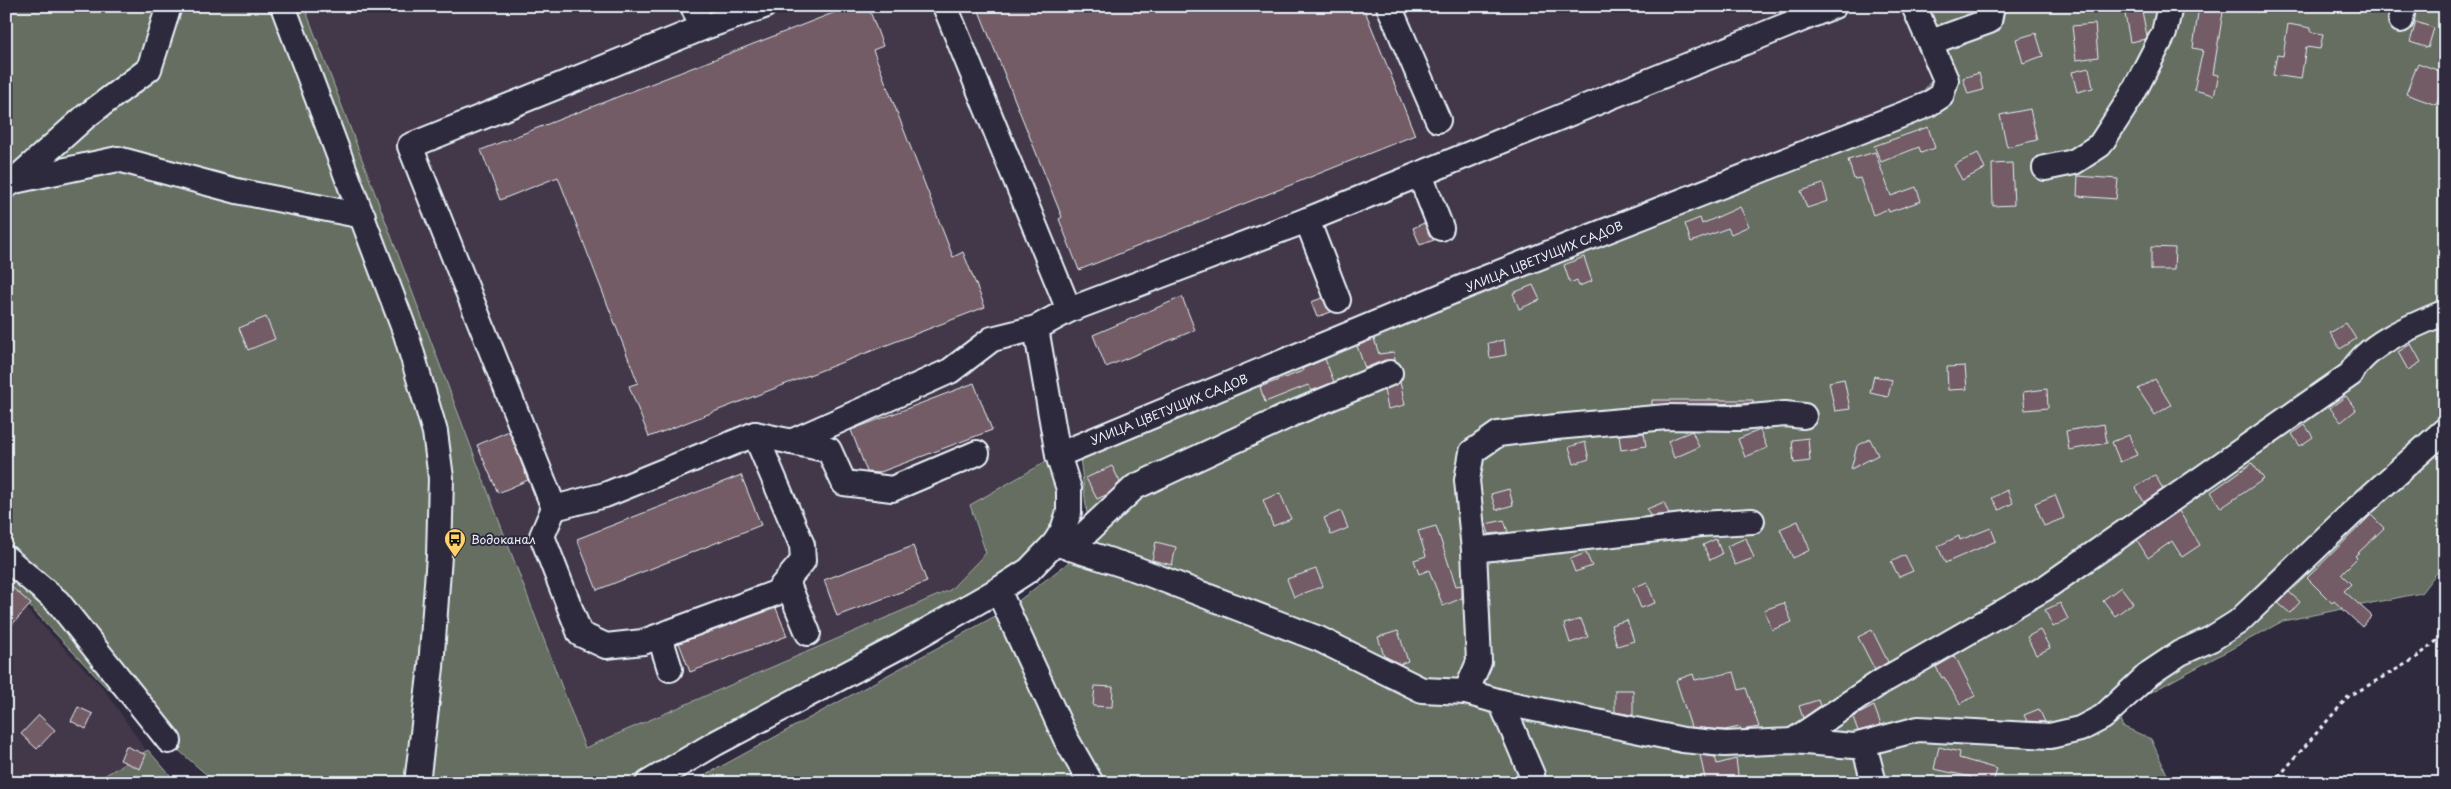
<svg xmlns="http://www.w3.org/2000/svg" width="2451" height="789" font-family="'Playpen Sans',sans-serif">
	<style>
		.built { fill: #433949 }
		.green { fill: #656e61; stroke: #a6b0ac }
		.building { fill: #735b65; stroke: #e8f1f8 }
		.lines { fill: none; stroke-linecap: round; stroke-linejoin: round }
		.minor-casing { stroke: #e8f1f8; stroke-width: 28 }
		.path { stroke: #e8f1f8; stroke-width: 3; stroke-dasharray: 4 4; stroke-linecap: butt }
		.minor { stroke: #2f2a3d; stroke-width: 24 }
		.labels { text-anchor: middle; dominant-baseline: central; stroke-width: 4; stroke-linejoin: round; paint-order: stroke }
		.street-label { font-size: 12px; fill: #e8f1f8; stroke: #2f2a3d }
		.poi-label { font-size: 12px; fill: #e8f1f8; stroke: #2f2a3d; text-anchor: start }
	</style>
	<rect width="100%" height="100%" fill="#2f2a3d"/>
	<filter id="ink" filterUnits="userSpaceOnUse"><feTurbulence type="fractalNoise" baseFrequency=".02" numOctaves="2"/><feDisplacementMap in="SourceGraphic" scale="10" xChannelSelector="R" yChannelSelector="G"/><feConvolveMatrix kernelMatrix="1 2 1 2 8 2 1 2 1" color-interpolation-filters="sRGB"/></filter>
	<g filter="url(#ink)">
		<g class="built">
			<path d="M 304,6 L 1906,6 L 1935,76 L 1909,110 L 1078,442 L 970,505 L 986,553 L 950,590 L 585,748 Z"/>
			<path d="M 6,588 L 104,689 L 149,755 L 102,783 L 6,783 Z"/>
		</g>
		<g class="green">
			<path d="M 6,6 L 304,6 L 585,748 L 950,590 L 986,553 L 970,505 L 1058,455 L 1069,512 L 1055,543 L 648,783 L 216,783 L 104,685 L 6,581 Z"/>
			<path d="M 1906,6 L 2445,6 L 2445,562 L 2421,593 L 2283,621 L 2120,709 L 2122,726 L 2151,739 L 2171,783 L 691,783 L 1008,609 L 1091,545 L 1078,442 L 1909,110 L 1935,76 Z"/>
			<path d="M 148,750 L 177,783 L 92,783 Z"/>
		</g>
		<g class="building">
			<path d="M 851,6 L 868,6 L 883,46 L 873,50 L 953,257 L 963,252 L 985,307 L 649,437 L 629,386 L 638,383 L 558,177 L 500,200 L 481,150 Z"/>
			<path d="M 977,6 L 1363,6 L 1415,135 L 1079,270 L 1059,219 L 1062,217 Z"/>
			<path d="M 2199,6 L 2224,6 L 2213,74 L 2219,75 L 2214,95 L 2194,90 L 2203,50 L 2193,48 Z"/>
			<path d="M 2142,11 L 2147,36 L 2146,39 L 2130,42 L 2125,14 Z"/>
			<path d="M 2416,22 L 2434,28 L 2428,48 L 2410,42 Z"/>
			<path d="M 2095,24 L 2098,57 L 2076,60 L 2072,26 Z"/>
			<path d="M 2288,24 L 2311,28 L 2311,32 L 2323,34 L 2320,49 L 2306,47 L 2301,79 L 2273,75 L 2277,55 L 2283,56 Z"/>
			<path d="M 2036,33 L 2043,56 L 2023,63 L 2016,39 Z"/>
			<path d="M 2418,63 L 2445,73 L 2445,82 L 2436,105 L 2406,94 Z"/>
			<path d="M 2089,68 L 2093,88 L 2077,92 L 2072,72 Z"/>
			<path d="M 1979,73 L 1983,90 L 1968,94 L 1963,78 Z"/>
			<path d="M 2030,109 L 2037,140 L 2007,147 L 2000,115 Z"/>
			<path d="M 1928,127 L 1935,148 L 1921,153 L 1919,147 L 1881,162 L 1874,146 Z"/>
			<path d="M 1875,152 L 1891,196 L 1916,187 L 1921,201 L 1889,212 L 1888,209 L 1873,215 L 1860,178 L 1854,179 L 1848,160 Z"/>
			<path d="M 1978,153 L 1985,169 L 1962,180 L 1954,165 Z"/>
			<path d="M 2012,163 L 2014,205 L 1993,206 L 1992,164 Z"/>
			<path d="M 2078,176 L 2118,179 L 2116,199 L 2077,196 Z"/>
			<path d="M 1823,184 L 1828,201 L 1807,208 L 1801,191 Z"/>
			<path d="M 1740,207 L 1749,226 L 1731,234 L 1728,228 L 1691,242 L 1685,224 L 1700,218 L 1702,224 Z"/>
			<path d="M 1424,223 L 1434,240 L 1420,245 L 1413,228 Z"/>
			<path d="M 2151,247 L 2175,248 L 2174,270 L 2151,270 Z"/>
			<path d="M 1584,257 L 1592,281 L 1579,286 L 1577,280 L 1570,283 L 1564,265 Z"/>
			<path d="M 1533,285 L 1540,300 L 1519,309 L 1513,293 Z"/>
			<path d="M 1182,297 L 1195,330 L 1106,367 L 1093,335 Z"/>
			<path d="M 1322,298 L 1331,312 L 1317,317 L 1311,302 Z"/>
			<path d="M 266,317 L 275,339 L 248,350 L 239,328 Z"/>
			<path d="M 2346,323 L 2356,339 L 2340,349 L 2330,333 Z"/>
			<path d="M 1374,339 L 1379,354 L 1394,352 L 1395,361 L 1385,360 L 1365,368 L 1357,346 Z"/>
			<path d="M 1504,340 L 1506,355 L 1490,358 L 1488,343 Z"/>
			<path d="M 2411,344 L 2421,362 L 2408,370 L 2398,352 Z"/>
			<path d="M 1325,359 L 1334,382 L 1311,391 L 1308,385 L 1265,402 L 1260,387 L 1303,371 L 1302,369 Z"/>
			<path d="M 1965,366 L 1967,389 L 1948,390 L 1947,367 Z"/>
			<path d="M 1874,376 L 1892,380 L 1888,397 L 1870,393 Z"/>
			<path d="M 1844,379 L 1850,409 L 1835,411 L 1829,382 Z"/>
			<path d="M 2155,379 L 2171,405 L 2155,415 L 2138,389 Z"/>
			<path d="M 1400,382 L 1405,405 L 1388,409 L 1384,390 Z"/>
			<path d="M 974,383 L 992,430 L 878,473 L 867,472 L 851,430 Z"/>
			<path d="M 2047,389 L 2048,408 L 2025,410 L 2023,392 Z"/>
			<path d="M 2346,396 L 2356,410 L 2341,422 L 2330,408 Z"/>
			<path d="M 1652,400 L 1753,400 L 1753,403 L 1652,405 Z"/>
			<path d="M 2104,424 L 2107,443 L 2069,450 L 2066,431 Z"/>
			<path d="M 2305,425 L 2313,437 L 2300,446 L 2292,434 Z"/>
			<path d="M 1760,430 L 1767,448 L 1745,457 L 1738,439 Z"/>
			<path d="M 509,431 L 528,480 L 498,493 L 477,445 Z"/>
			<path d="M 1692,431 L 1699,447 L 1674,458 L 1668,441 Z"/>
			<path d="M 1644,433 L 1646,446 L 1621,450 L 1619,435 Z"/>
			<path d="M 2129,435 L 2137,455 L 2120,462 L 2112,442 Z"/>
			<path d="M 1808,438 L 1810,461 L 1794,463 L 1792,440 Z"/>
			<path d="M 1870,439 L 1878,455 L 1851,469 L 1857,446 Z"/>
			<path d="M 1585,442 L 1589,459 L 1574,464 L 1569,447 Z"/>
			<path d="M 2252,463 L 2264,479 L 2221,508 L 2211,492 Z"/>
			<path d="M 1112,466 L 1120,482 L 1108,494 L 1097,499 L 1086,478 Z"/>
			<path d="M 741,475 L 761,525 L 597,590 L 577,539 Z"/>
			<path d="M 2155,475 L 2163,489 L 2144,502 L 2135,487 Z"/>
			<path d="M 1509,489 L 1513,505 L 1496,510 L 1491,494 Z"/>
			<path d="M 2007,490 L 2013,503 L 1999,510 L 1992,498 Z"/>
			<path d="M 1280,493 L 1291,519 L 1273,526 L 1263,500 Z"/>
			<path d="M 2055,495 L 2064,518 L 2044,526 L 2035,503 Z"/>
			<path d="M 1664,502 L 1669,514 L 1650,516 L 1647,509 Z"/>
			<path d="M 1341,511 L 1348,528 L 1331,535 L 1324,518 Z"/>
			<path d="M 2179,511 L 2200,545 L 2182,557 L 2172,541 L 2148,558 L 2137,540 Z"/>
			<path d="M 2371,515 L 2384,528 L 2355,556 L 2357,558 L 2341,574 L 2351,584 L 2344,591 L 2372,616 L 2362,627 L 2334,601 L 2332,603 L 2307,578 Z"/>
			<path d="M 1504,520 L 1508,532 L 1489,534 L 1486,524 Z"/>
			<path d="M 1798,521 L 1810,550 L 1793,558 L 1780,529 Z"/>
			<path d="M 1436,526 L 1456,586 L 1462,585 L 1462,598 L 1443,606 L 1429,570 L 1419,574 L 1414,560 L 1426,556 L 1418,531 Z"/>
			<path d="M 1991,528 L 1996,541 L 1945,563 L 1938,546 L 1959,536 L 1960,540 Z"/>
			<path d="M 1746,538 L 1754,558 L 1735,565 L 1727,546 Z"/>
			<path d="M 1716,539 L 1722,554 L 1710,560 L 1703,545 Z"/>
			<path d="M 1156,542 L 1176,547 L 1172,565 L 1152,560 Z"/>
			<path d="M 913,546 L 927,582 L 837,616 L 824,580 Z"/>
			<path d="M 1586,553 L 1592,566 L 1575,572 L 1570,559 Z"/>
			<path d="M 1905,555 L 1913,571 L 1899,577 L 1891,562 Z"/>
			<path d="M 1316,569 L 1323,586 L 1294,597 L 1287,579 Z"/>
			<path d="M 6,582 L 31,604 L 6,631 Z"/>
			<path d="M 1647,582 L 1655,603 L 1641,608 L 1633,588 Z"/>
			<path d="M 2121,587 L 2133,603 L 2115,616 L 2103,600 Z"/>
			<path d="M 2289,592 L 2300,602 L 2290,613 L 2278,603 Z"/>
			<path d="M 1784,603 L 1792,622 L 1772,630 L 1764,610 Z"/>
			<path d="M 2060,603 L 2068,619 L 2053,627 L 2045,610 Z"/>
			<path d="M 776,608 L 787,636 L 690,672 L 679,643 Z"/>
			<path d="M 1581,619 L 1588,637 L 1570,643 L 1564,624 Z"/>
			<path d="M 1627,620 L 1634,641 L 1617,646 L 1611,625 Z"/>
			<path d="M 1872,630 L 1888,662 L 1875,670 L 1858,637 Z"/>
			<path d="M 2040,630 L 2050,648 L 2036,655 L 2027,637 Z"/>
			<path d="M 1398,631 L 1408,661 L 1400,664 L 1384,656 L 1378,637 Z"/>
			<path d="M 1955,656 L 1975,696 L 1960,704 L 1944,677 L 1942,678 L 1936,667 Z"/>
			<path d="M 1734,672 L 1739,690 L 1746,688 L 1759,727 L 1741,730 L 1740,727 L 1725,730 L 1691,727 L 1676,680 L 1693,674 L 1695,680 Z"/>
			<path d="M 1095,686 L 1113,687 L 1112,707 L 1093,706 Z"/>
			<path d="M 1615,690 L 1633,690 L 1633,715 L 1615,712 Z"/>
			<path d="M 1818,700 L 1820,706 L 1803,718 L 1799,706 Z"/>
			<path d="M 1874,706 L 1881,725 L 1858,731 L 1853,717 Z"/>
			<path d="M 78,707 L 93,714 L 86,729 L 71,721 Z"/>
			<path d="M 2039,709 L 2045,722 L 2027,721 L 2024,715 Z"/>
			<path d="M 39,715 L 55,730 L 37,749 L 21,734 Z"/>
			<path d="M 126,746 L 146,755 L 140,769 L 120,760 Z"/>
			<path d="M 1939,747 L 1960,752 L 1959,758 L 1997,769 L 1993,783 L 1969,783 L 1971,777 L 1934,769 Z"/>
			<path d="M 1700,755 L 1715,757 L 1717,764 L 1736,759 L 1739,783 L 1706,783 Z"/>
		</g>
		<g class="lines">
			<g class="minor-casing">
				<g id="minor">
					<path d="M 283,6 L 406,334 L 435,432 L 441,478 L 439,556 L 431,667 L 417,783"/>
					<path d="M 693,6 L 702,28"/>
					<path d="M 945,6 L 1069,310 L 1307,220 L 1834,6"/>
					<path d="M 1389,6 L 1438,120"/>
					<path d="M 2401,20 L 2403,6"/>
					<path d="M 1931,42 L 1989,21 L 1992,6"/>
					<path d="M 2045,168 L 2074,162 L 2100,145 L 2131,97 L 2164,33 L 2170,6"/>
					<path d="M 1420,175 L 1441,228"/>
					<path d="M 16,179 L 85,117 L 149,69 L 169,6"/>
					<path d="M 6,186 L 14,181 L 118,159 L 237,191 L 363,216"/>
					<path d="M 1307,220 L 1338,300"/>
					<path d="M 755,434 L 802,545 L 803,561 L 776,593 L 643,642 L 606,646 L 580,634 L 542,536 L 554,508 L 410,146 L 702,28 L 764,6"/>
					<path d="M 791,442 L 950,371 L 992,339 L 1036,328 L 1069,310"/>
					<path d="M 1058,455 L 1473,283 L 1927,105 L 1941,96 L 1946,80 L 1914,6"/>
					<path d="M 554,508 L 605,495 L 755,434 L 829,450 L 844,483 L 892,489 L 977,453"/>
					<path d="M 1055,543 L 1136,569 L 1319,639 L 1422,690 L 1466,692 L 1501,702 L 1532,775 L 1533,783"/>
					<path d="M 1070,548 L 1135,487 L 1292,414 L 1390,373"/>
					<path d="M 1474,550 L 1467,480 L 1472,452 L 1498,434 L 1556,427 L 1667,417 L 1739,418 L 1785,414 L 1804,416"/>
					<path d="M 6,558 L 58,602 L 169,741"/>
					<path d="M 787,582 L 808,633"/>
					<path d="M 998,590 L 1066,739 L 1091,783"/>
					<path d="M 660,637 L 670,669"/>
					<path d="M 1466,692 L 1479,662 L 1474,550 L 1701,524 L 1752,521"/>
					<path d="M 1501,702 L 1683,740 L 1725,744 L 1793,741 L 1854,746 L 1918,729 L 2050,736 L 2080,729 L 2103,717 L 2150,673 L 2180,653 L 2211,639 L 2238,622 L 2351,514 L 2445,430"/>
					<path d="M 1793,741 L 1881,682 L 2045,588 L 2351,374 C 2365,345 2412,326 2441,314"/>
					<path d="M 1864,745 L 1874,783"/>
					<path d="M 648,783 L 716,743 L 902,645 L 998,590 L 1029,570 L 1055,543 L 1063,530 L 1069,512 L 1069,489 L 1058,455 L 1036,328"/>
				</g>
			</g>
			<path class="path" d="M 2273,783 L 2348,697 L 2416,658 L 2445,634"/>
			<use href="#minor" class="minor"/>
		</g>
	</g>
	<defs>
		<g id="bus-pin" transform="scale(1.125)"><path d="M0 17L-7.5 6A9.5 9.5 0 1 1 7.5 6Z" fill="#ffd166" stroke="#2f2a3d"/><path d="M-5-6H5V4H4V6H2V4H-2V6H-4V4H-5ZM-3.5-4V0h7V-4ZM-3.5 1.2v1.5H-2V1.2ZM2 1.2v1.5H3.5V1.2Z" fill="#111"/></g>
	</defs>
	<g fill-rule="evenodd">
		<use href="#bus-pin" x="455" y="539"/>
	</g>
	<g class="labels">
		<g class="street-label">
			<text transform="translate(1544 256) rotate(-22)">УЛИЦА ЦВЕТУЩИХ САДОВ</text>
			<text transform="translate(1169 409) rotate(-22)">УЛИЦА ЦВЕТУЩИХ САДОВ</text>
		</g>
		<g class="poi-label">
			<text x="471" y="539">Водоканал</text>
		</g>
	</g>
	<rect width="2451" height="789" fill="none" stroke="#2f2a3d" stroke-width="25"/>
	<rect x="12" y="12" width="2426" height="764" fill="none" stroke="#e8f1f8" stroke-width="2" filter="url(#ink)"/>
</svg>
